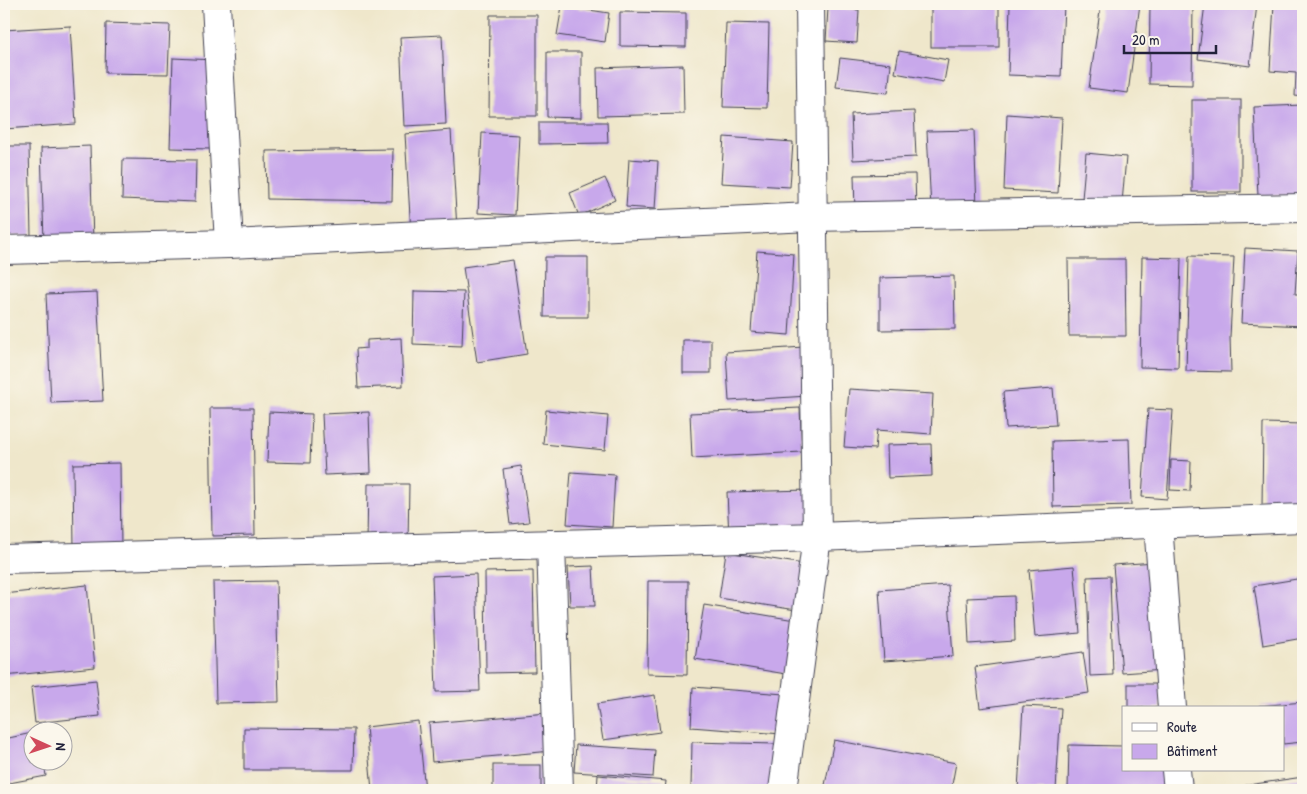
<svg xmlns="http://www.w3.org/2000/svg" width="1307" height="794" font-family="'Patrick Hand',sans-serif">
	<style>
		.building { fill: #c8a8eb }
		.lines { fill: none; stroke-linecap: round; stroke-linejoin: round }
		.street-casing { stroke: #414051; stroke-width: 30 }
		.street { stroke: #fff; stroke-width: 28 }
	</style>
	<rect width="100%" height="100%" fill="#fbf7ec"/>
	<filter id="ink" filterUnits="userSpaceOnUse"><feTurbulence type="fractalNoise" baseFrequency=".02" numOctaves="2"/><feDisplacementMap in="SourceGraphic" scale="10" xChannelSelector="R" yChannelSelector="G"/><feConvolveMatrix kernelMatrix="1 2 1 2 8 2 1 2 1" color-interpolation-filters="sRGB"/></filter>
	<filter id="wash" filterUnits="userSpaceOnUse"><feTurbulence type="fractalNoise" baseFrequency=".0096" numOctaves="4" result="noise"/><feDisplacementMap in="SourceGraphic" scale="20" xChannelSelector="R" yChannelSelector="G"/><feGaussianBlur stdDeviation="1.12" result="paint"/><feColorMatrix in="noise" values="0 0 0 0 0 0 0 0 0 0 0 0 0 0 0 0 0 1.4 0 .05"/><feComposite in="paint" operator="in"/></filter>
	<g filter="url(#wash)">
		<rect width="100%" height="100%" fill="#efe7cb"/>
		<g id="blocks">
			<g class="building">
				<rect x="931" y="4" width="68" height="43"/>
				<path d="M 1010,4 L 1064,4 L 1061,77 L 1008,75 Z"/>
				<path d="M 1101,4 L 1140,4 L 1128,93 L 1089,88 Z"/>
				<path d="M 1150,4 L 1193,4 L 1192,85 L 1149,84 Z"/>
				<path d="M 1205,4 L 1257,4 L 1250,66 L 1198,59 Z"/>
				<path d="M 1274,4 L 1303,4 L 1303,97 L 1295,96 L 1296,73 L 1270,71 Z"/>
				<path d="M 562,6 L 609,13 L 605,42 L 557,35 Z"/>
				<path d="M 828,8 L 859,10 L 857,43 L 826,41 Z"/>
				<path d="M 620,12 L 686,13 L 686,47 L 620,46 Z"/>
				<path d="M 490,15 L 537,15 L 537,116 L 489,116 Z"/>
				<path d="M 106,23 L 170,25 L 168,74 L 105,73 Z"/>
				<path d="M 726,23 L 769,24 L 767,108 L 723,107 Z"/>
				<path d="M 70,26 L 76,124 L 4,129 L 4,30 Z"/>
				<path d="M 442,35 L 446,124 L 404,126 L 400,37 Z"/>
				<path d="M 899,51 L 948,60 L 944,82 L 895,73 Z"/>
				<path d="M 547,52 L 581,52 L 581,118 L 547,117 Z"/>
				<path d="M 173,58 L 214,60 L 210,149 L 170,148 Z"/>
				<path d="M 840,58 L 891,64 L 888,93 L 836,87 Z"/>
				<path d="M 683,65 L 684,114 L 598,116 L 597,68 Z"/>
				<rect x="1192" y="100" width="49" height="92"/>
				<path d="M 1303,105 L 1303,195 L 1258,196 L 1254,107 Z"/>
				<path d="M 914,111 L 916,157 L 853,160 L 851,114 Z"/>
				<path d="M 1007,114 L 1062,118 L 1058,193 L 1004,190 Z"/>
				<path d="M 539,122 L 607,122 L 608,143 L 539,144 Z"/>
				<path d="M 451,130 L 457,229 L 411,233 L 405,134 Z"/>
				<path d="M 974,130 L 977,207 L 931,209 L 927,131 Z"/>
				<path d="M 482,133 L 519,135 L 515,215 L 478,213 Z"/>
				<path d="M 724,137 L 793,142 L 790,187 L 721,183 Z"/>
				<path d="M 4,146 L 29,146 L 31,236 L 4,236 Z"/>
				<path d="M 90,146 L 93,241 L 44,242 L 41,148 Z"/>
				<path d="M 393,149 L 392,201 L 267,199 L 266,151 Z"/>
				<path d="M 1086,153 L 1126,157 L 1122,203 L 1082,199 Z"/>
				<path d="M 123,159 L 196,160 L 195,202 L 122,199 Z"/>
				<path d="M 629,159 L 658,161 L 655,209 L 626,207 Z"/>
				<path d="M 915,174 L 916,210 L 855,211 L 854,175 Z"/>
				<path d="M 605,178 L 615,200 L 579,216 L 570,193 Z"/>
				<path d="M 1245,248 L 1298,251 L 1295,294 L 1303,294 L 1303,326 L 1241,323 Z"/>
				<path d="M 757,251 L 794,254 L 789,335 L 751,332 Z"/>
				<path d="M 1189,256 L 1234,257 L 1230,337 L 1231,372 L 1186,371 Z"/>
				<path d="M 545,257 L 588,257 L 588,317 L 544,317 Z"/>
				<path d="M 1142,257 L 1181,258 L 1178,368 L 1140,367 Z"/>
				<path d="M 1068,259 L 1125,259 L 1126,336 L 1069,336 Z"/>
				<path d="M 513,260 L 527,354 L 477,362 L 463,267 Z"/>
				<path d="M 954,276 L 955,329 L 880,330 L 880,278 Z"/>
				<path d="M 414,291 L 464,292 L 462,346 L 413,344 Z"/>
				<path d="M 97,292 L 103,401 L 51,403 L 46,294 Z"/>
				<path d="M 401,338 L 403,386 L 358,388 L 356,349 L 367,348 L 367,340 Z"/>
				<rect x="683" y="340" width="28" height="33"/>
				<path d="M 804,347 L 808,396 L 729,401 L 726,352 Z"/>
				<path d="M 1053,388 L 1056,425 L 1006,428 L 1003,392 Z"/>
				<path d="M 849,389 L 933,394 L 931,434 L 877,430 L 875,449 L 844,447 Z"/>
				<path d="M 210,408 L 253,408 L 255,535 L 212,536 Z"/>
				<path d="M 800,408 L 802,452 L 692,458 L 690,413 Z"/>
				<path d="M 1148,409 L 1173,410 L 1167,499 L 1142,497 Z"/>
				<path d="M 546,410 L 608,416 L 605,450 L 543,444 Z"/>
				<path d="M 269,412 L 312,414 L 310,463 L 267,462 Z"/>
				<path d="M 369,412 L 371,473 L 325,475 L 322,414 Z"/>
				<path d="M 1263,423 L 1303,424 L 1303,509 L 1262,508 Z"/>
				<path d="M 1129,439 L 1131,505 L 1053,507 L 1052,441 Z"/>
				<path d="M 931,444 L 932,476 L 888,478 L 887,445 Z"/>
				<path d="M 1171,460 L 1191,461 L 1190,491 L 1170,490 Z"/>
				<path d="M 120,463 L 121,548 L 74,549 L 73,464 Z"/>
				<path d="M 521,466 L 529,522 L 510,524 L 503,469 Z"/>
				<path d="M 571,472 L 615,475 L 612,527 L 567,524 Z"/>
				<path d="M 368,484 L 409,484 L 408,544 L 367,543 Z"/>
				<path d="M 810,490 L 811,535 L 729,537 L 727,492 Z"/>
				<path d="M 726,552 L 810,565 L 803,611 L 719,598 Z"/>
				<path d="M 1155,562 L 1164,670 L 1122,673 L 1113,565 Z"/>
				<path d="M 593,566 L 595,606 L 570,606 L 568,567 Z"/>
				<path d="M 1074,566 L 1080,633 L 1035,637 L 1029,570 Z"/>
				<path d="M 533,571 L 535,672 L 486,673 L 485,572 Z"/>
				<path d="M 476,574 L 480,691 L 436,692 L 432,576 Z"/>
				<path d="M 1110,576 L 1113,675 L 1090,676 L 1087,577 Z"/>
				<path d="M 1303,578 L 1303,638 L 1263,645 L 1254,586 Z"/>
				<path d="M 276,581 L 279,702 L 216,703 L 213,582 Z"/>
				<path d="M 648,581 L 688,581 L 687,675 L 647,674 Z"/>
				<path d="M 87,585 L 95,667 L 4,676 L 4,594 Z"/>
				<path d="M 948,585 L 953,656 L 884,661 L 879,590 Z"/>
				<path d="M 1014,596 L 1015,641 L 969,644 L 967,598 Z"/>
				<path d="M 704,605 L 795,620 L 786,674 L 695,659 Z"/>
				<path d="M 1083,652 L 1089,693 L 980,708 L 975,667 Z"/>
				<path d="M 96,680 L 100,716 L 35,723 L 31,687 Z"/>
				<rect x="1128" y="684" width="32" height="24"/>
				<path d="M 693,687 L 784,694 L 782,734 L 691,727 Z"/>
				<path d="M 655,695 L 660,732 L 603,740 L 597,704 Z"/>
				<path d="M 1303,702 L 1303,742 L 1283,744 L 1283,708 L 1259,706 Z"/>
				<path d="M 1023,706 L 1061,708 L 1056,790 L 1018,790 Z"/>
				<path d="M 548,713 L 552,751 L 432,762 L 429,723 Z"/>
				<path d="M 418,721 L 425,790 L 372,790 L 366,727 Z"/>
				<path d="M 244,728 L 354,729 L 353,770 L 244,770 Z"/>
				<path d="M 32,733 L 32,762 L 44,762 L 46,776 L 4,784 L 4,739 Z"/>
				<path d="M 834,740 L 956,763 L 951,790 L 824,790 Z"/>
				<path d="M 692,742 L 776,744 L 775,790 L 691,788 Z"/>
				<path d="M 576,745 L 655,750 L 653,777 L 574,772 Z"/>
				<path d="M 1069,745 L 1123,746 L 1123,770 L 1170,770 L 1170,790 L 1068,790 Z"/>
				<rect x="493" y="765" width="48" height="25"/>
				<path d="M 598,775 L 666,781 L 665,790 L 597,790 Z"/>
				<path d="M 1303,777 L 1303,790 L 1242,790 L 1241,786 Z"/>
			</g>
		</g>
	</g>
	<g filter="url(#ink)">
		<use href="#blocks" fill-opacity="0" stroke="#414051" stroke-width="1"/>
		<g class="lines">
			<g class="street-casing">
				<g id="street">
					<path d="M 216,4 L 229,244"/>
					<path d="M 4,250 L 229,244 L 811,217 L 1303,208"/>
					<path d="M 1158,524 L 1172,708"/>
					<path d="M 551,544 L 559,790"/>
					<path d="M 4,559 L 817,537 L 1303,518"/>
					<path d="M 1176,770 L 1178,790"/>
					<path d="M 783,790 L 817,537 L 810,4"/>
				</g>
			</g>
			<use href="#street" class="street"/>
		</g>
	</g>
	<rect width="1307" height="794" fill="none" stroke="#fbf7ec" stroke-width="20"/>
	<rect x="1122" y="706" width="162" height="65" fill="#fbf7ec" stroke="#a4a2a5"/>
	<rect x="1132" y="723" width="25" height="8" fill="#ffffff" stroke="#a4a2a5"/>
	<text x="1167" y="732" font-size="15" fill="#22223b">Route</text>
	<rect x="1132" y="744" width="25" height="15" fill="#c8a8eb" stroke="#a4a2a5"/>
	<text x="1167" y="756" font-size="15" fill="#22223b">Bâtiment</text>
	<g transform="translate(48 746) rotate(93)"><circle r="24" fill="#fbf7ec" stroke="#a4a2a5"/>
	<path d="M0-4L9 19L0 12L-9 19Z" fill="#d1495b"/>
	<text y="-8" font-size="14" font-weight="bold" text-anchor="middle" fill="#22223b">N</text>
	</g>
	<path d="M1124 45v8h92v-8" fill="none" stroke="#22223b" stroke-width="2.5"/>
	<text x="1132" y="45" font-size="15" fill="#22223b" stroke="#fbf7ec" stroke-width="4" paint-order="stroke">20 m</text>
</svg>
